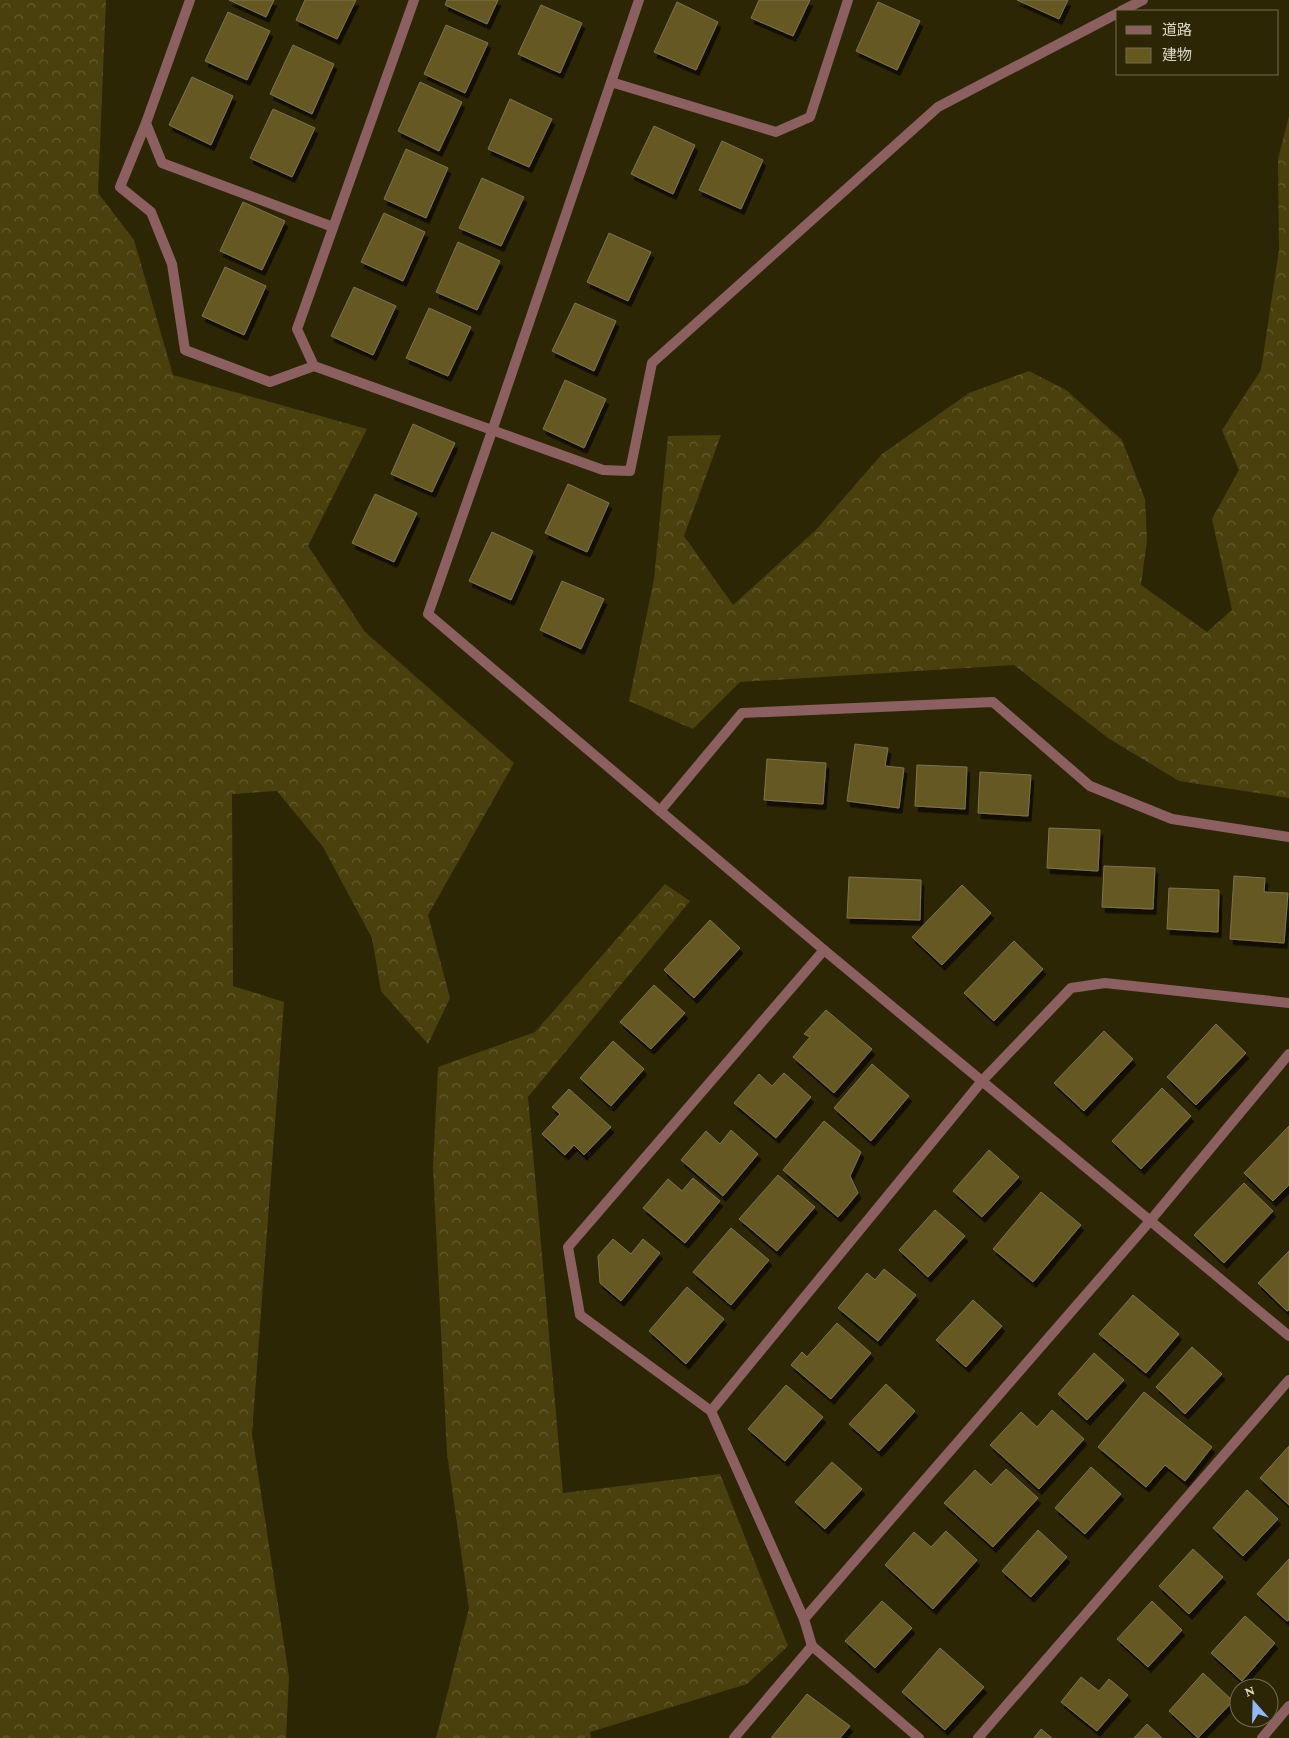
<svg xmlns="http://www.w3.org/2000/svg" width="1289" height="1738" font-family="'Crimson Pro','Noto Sans JP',serif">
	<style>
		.forest { fill: url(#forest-crowns) }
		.building { fill: #655920; stroke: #7b7352; filter: url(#shadow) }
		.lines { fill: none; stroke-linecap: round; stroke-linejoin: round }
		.minor { stroke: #8c6061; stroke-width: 10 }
		.tertiary { stroke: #8c6061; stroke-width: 10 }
	</style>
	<defs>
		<pattern id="forest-crowns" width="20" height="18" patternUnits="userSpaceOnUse" patternTransform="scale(1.25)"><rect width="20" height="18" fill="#4a400d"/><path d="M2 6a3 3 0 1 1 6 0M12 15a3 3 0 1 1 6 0" fill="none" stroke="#645b2f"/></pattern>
		<filter id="shadow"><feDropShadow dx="3" dy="5.5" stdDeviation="0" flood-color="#0009"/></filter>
	</defs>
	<rect width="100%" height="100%" fill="#2d2605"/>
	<g class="forest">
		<path d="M 0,0 L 106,0 L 98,193 L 134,240 L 173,375 L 367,429 L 308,546 L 365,632 L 514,763 L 428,915 L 450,998 L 428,1044 L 381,991 L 372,938 L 323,847 L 277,791 L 232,794 L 233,986 L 284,1002 L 252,1434 L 289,1677 L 286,1738 L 0,1738 Z"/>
		<path d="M 1289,116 L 1289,798 L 1179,781 L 1108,738 L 1014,665 L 740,682 L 693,729 L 629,701 L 654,579 L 668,436 L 721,435 L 684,536 L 733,605 L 816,530 L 882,454 L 969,393 L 1029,371 L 1066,390 L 1122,440 L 1145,499 L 1147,540 L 1141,585 L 1207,632 L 1232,610 L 1212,519 L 1239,470 L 1222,430 L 1261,370 L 1279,250 L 1278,159 Z"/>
		<path d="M 665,884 L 690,901 L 528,1097 L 563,1493 L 720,1474 L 788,1646 L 747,1684 L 590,1732 L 591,1738 L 436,1738 L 469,1608 L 447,1453 L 433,1167 L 438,1067 L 535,1032 Z"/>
	</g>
	<g class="building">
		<path d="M 229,0 L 274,0 L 266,17 Z"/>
		<path d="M 305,0 L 356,0 L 337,39 L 296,20 Z"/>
		<path d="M 447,0 L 498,0 L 487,24 L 445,5 Z"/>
		<path d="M 759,0 L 810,0 L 793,36 L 751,18 Z"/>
		<path d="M 1017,0 L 1068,0 L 1059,19 Z"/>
		<path d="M 677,2 L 718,22 L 696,70 L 654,52 Z"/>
		<path d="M 878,2 L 920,21 L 897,70 L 856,51 Z"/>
		<path d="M 541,5 L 582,23 L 560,73 L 518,54 Z"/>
		<path d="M 228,12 L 270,31 L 247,80 L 205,61 Z"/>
		<path d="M 446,25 L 488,43 L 465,93 L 424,74 Z"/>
		<path d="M 293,45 L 334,64 L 312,114 L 270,94 Z"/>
		<path d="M 192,77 L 233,96 L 211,145 L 169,125 Z"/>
		<path d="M 420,82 L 462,102 L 439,151 L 398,131 Z"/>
		<path d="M 510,99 L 552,119 L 529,167 L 488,149 Z"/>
		<path d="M 273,109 L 315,128 L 292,177 L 250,158 Z"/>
		<path d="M 654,126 L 695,145 L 673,194 L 631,174 Z"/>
		<path d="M 722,141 L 763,160 L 741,209 L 699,190 Z"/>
		<path d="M 406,149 L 448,168 L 426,218 L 384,199 Z"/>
		<path d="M 482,178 L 524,197 L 501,246 L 459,228 Z"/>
		<path d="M 243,202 L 285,221 L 262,270 L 220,251 Z"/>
		<path d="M 384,213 L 425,232 L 403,281 L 361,262 Z"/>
		<path d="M 609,233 L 651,252 L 628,301 L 587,282 Z"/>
		<path d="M 458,242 L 500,261 L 477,310 L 436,292 Z"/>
		<path d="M 225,267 L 266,286 L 244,335 L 202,316 Z"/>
		<path d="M 354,287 L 396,306 L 373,355 L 331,336 Z"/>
		<path d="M 575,303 L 616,321 L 594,371 L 552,351 Z"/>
		<path d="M 429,308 L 471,327 L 448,376 L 406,358 Z"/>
		<path d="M 565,380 L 606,399 L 584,448 L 543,429 Z"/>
		<path d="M 413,424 L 455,443 L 432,492 L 391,474 Z"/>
		<path d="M 568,484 L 609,503 L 587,552 L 545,533 Z"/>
		<path d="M 375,494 L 417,513 L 394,562 L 352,543 Z"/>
		<path d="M 492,532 L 533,551 L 511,600 L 469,581 Z"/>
		<path d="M 562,581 L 604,599 L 581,649 L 540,630 Z"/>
		<path d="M 855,744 L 888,748 L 885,766 L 904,768 L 899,808 L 847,801 Z"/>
		<path d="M 767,759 L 826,763 L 823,804 L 764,800 Z"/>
		<path d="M 917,765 L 967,767 L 965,809 L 915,806 Z"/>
		<path d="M 980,772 L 1031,775 L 1028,816 L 978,813 Z"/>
		<path d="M 1049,828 L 1100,830 L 1098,871 L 1047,868 Z"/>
		<path d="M 1104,866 L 1155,868 L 1153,909 L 1102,907 Z"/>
		<path d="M 1234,876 L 1265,878 L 1264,892 L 1288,893 L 1284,943 L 1230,939 Z"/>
		<path d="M 849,877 L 921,880 L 920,920 L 847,918 Z"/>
		<path d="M 962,885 L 991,913 L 942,965 L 912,937 Z"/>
		<path d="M 1169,888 L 1219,890 L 1218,932 L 1167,929 Z"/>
		<path d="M 710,920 L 740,948 L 694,998 L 664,970 Z"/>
		<path d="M 1014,941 L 1043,969 L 994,1021 L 964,993 Z"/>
		<path d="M 654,985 L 685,1013 L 651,1049 L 620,1022 Z"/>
		<path d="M 826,1010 L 872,1049 L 834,1093 L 793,1057 L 810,1037 L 804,1034 Z"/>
		<path d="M 1216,1024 L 1246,1053 L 1196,1105 L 1167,1077 Z"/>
		<path d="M 1104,1031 L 1133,1059 L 1084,1111 L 1054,1083 Z"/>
		<path d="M 613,1041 L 644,1069 L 611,1106 L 580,1078 Z"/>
		<path d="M 872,1064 L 909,1096 L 871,1141 L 834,1108 Z"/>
		<path d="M 784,1073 L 811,1097 L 776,1138 L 734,1103 L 759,1074 L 772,1086 Z"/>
		<path d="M 1162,1088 L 1191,1116 L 1141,1169 L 1112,1141 Z"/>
		<path d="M 569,1089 L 611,1127 L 584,1155 L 574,1145 L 565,1155 L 542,1134 L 560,1114 L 552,1107 Z"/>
		<path d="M 824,1121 L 861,1152 L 850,1176 L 858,1193 L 838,1217 L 783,1170 Z"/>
		<path d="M 1289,1126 L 1289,1185 L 1273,1201 L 1244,1173 Z"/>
		<path d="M 731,1130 L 758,1154 L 723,1196 L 681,1160 L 706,1131 L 720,1144 Z"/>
		<path d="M 989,1150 L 1019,1177 L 982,1217 L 953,1191 Z"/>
		<path d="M 778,1175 L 815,1207 L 777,1251 L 739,1219 Z"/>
		<path d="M 693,1178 L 720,1201 L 685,1243 L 643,1208 L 668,1179 L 682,1191 Z"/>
		<path d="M 1244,1183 L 1273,1211 L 1224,1263 L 1194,1235 Z"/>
		<path d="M 1041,1192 L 1081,1225 L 1033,1282 L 993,1249 Z"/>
		<path d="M 935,1210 L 965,1236 L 928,1277 L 899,1250 Z"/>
		<path d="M 731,1228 L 769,1260 L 731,1305 L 693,1272 Z"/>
		<path d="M 613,1239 L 631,1254 L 643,1239 L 660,1253 L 621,1301 L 600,1283 L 598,1256 Z"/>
		<path d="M 1289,1251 L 1289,1310 L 1287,1311 L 1258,1283 Z"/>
		<path d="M 884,1269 L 916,1295 L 878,1341 L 838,1308 L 867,1273 L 875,1280 Z"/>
		<path d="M 687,1287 L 724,1319 L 686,1364 L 649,1331 Z"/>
		<path d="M 1133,1295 L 1179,1334 L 1146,1373 L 1099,1334 Z"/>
		<path d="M 973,1300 L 1002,1326 L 966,1367 L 936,1340 Z"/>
		<path d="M 837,1323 L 871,1353 L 831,1399 L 791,1365 L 802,1352 L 807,1357 Z"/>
		<path d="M 1192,1347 L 1222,1374 L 1185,1414 L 1156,1387 Z"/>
		<path d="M 1094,1353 L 1124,1380 L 1087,1420 L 1058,1394 Z"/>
		<path d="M 886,1384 L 915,1411 L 879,1451 L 849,1424 Z"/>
		<path d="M 786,1385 L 823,1417 L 785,1461 L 748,1429 Z"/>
		<path d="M 1144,1392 L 1212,1447 L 1185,1481 L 1165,1465 L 1146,1487 L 1098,1447 Z"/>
		<path d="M 1052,1410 L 1084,1439 L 1039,1489 L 990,1445 L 1021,1412 L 1037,1427 Z"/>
		<path d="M 1289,1446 L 1289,1505 L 1260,1478 Z"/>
		<path d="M 832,1462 L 862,1489 L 825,1529 L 795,1502 Z"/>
		<path d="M 1091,1467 L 1121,1494 L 1085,1534 L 1055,1508 Z"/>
		<path d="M 1006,1469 L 1038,1498 L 993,1547 L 944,1503 L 975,1470 L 991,1485 Z"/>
		<path d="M 1247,1490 L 1278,1519 L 1243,1556 L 1213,1528 Z"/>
		<path d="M 1038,1530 L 1067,1557 L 1031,1597 L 1002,1571 Z"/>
		<path d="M 946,1531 L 977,1560 L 933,1609 L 885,1565 L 914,1532 L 931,1547 Z"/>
		<path d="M 1193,1549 L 1223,1577 L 1189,1614 L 1159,1586 Z"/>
		<path d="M 1289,1559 L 1289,1620 L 1287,1621 L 1257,1594 Z"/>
		<path d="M 882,1601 L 912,1628 L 875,1668 L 845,1641 Z"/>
		<path d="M 1152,1601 L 1182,1630 L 1148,1667 L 1117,1639 Z"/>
		<path d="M 1245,1616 L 1275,1643 L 1242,1681 L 1211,1653 Z"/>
		<path d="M 940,1648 L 984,1687 L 945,1730 L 902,1692 Z"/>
		<path d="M 1203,1673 L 1233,1701 L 1198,1738 L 1169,1711 Z"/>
		<path d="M 1081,1677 L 1099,1691 L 1109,1679 L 1128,1695 L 1097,1731 L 1061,1702 Z"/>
		<path d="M 807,1694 L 850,1726 L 840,1738 L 771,1738 Z"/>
		<path d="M 1147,1724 L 1162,1738 L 1134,1738 Z"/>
		<path d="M 1041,1729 L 1052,1738 L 1034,1738 Z"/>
	</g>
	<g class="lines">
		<g class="minor">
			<path d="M 190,0 L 146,123 L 162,163 L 333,227"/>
			<path d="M 414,0 L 297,329 L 314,366 L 603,470 L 630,471 L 652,363 L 938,107 L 1118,13"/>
			<path d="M 1121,11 L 1143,0"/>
			<path d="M 611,82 L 776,132 L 810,117 L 848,0"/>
			<path d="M 146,123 L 120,187 L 151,212 L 172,264 L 185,350 L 270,382 L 314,366"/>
			<path d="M 492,431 L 639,0"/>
			<path d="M 660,811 L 742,713 L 993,702 L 1090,786 L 1172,819 L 1289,837"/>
			<path d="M 824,950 L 568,1247 L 580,1315 L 711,1411 L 804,1619 L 812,1646 L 919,1738"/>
			<path d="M 711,1411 L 982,1081 L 1071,988 L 1105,983 L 1289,1003"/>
			<path d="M 804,1619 L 1150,1221 L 1289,1054"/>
			<path d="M 734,1738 L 812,1646"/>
			<path d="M 978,1738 L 1289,1380"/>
			<path d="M 1262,1738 L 1289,1706"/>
		</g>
		<path class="tertiary" d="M 492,431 L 428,614 L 824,950 L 1289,1336"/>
	</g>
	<rect x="1116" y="10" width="162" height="65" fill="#2d2605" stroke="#736d52"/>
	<rect x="1126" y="26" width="25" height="8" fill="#8c6061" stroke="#736d52"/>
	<text x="1162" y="35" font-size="15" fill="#dbd7c5">道路</text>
	<rect x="1126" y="48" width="25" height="15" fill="#655920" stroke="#736d52"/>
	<text x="1162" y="60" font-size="15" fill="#dbd7c5">建物</text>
	<g transform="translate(1254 1703) rotate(340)"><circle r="24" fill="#2d2605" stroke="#736d52"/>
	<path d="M0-4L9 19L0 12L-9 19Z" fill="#8fb8fd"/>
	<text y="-8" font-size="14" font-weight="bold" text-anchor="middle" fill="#dbd7c5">N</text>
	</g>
</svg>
